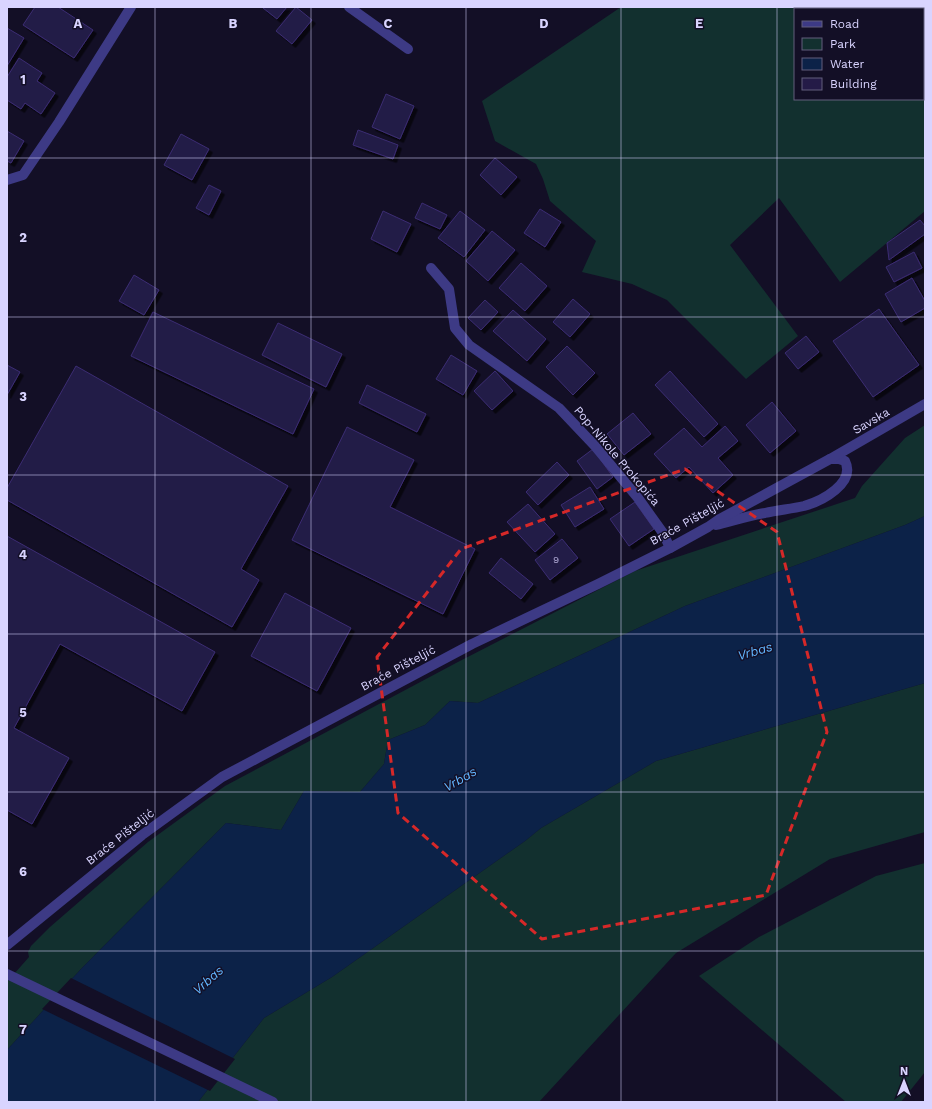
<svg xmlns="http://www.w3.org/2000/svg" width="932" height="1109" font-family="'Work Sans',sans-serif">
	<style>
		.green { fill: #12302f }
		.water { fill: #0c2248 }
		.pier { fill: #130f26 }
		.building { fill: #241b47; stroke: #3b2d73; filter: url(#shadow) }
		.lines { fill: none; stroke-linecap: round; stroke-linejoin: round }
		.minor { stroke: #3d3a85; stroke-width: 10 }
		.marked { fill: none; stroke: #d62828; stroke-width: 3; stroke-dasharray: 8 5; stroke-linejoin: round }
		.grid { fill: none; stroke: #d9d4ff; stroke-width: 1; stroke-opacity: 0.55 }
		.labels { text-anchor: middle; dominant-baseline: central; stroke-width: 3; stroke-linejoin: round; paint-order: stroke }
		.number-label { font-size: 10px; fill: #aca6d1 }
		.street-label { font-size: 12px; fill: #d9d4ff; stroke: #130f26 }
		.water-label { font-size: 13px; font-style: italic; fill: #62b6ff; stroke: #130f26 }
		.grid-label { font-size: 13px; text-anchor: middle; font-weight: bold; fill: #d9d4ff; stroke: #130f26; stroke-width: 3; stroke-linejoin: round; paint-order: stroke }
	</style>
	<defs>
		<filter id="shadow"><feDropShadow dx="3.5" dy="3.5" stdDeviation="0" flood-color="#0009"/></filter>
	</defs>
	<rect width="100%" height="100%" fill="#130f26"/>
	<g class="green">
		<path d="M 621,7 L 869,7 L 871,9 L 795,9 L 795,99 L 923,99 L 923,76 L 925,78 L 925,211 L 840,282 L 779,198 L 730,245 L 798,336 L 746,379 L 667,300 L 632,284 L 582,272 L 596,241 L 550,201 L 543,179 L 536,164 L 495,141 L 482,101 Z"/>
		<path d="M 925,425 L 925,516 L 905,525 L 685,606 L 478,703 L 450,701 L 425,725 L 388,740 L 384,764 L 360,792 L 304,791 L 281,830 L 226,823 L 81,969 L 7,1050 L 7,982 L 29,957 L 28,952 L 31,946 L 50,927 L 148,842 L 225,786 L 456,663 L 635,571 L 855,498 L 862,486 L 905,438 Z"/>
		<path d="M 925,683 L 925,832 L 830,859 L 676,953 L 539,1102 L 198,1102 L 264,1018 L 332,977 L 525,841 L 541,828 L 656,761 Z"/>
		<path d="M 925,863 L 925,1072 L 901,1102 L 846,1102 L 699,976 L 759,937 L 876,876 Z"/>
	</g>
	<path class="water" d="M 925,516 L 925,683 L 656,761 L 541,828 L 525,841 L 332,977 L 264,1018 L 198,1102 L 7,1102 L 7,1050 L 81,969 L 226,823 L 281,830 L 304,791 L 360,792 L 384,764 L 388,740 L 425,725 L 450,701 L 478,703 L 685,606 L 905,525 Z"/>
	<path class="pier" d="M 71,978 L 235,1059 L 210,1091 L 42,1009 Z"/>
	<g class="building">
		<path d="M 35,7 L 58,7 L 93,30 L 74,58 L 23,25 Z"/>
		<path d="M 264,7 L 287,7 L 277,19 L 263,8 Z"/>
		<path d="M 296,7 L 312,20 L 292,44 L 276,31 Z"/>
		<path d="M 7,28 L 24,38 L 7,66 Z"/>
		<path d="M 19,58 L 42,73 L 37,81 L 55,93 L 41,114 L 25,103 L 21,109 L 7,100 L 7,77 Z"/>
		<path d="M 386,94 L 414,106 L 400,139 L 372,127 Z"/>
		<path d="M 358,130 L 398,145 L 393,159 L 353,145 Z"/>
		<path d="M 7,131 L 24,141 L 11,163 L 7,161 Z"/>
		<path d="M 181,134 L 209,149 L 192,180 L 164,165 Z"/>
		<path d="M 495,158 L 517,177 L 501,195 L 480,175 Z"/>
		<path d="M 209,185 L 221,191 L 209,215 L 196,208 Z"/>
		<path d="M 422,203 L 447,215 L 440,229 L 415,218 Z"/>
		<path d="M 540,209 L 561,222 L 545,247 L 524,233 Z"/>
		<path d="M 383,211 L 411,224 L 397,252 L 371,239 Z"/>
		<path d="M 460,211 L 485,230 L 464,257 L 438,238 Z"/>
		<path d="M 920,220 L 925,226 L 925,234 L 889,260 L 887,243 Z"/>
		<path d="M 492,231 L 515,250 L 488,281 L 466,261 Z"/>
		<path d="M 914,252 L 922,268 L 894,282 L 886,267 Z"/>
		<path d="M 521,263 L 547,286 L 525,311 L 499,288 Z"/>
		<path d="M 134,275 L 159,290 L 144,315 L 119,301 Z"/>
		<path d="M 912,278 L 925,301 L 925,308 L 901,322 L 885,294 Z"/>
		<path d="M 573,299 L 590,314 L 570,337 L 553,322 Z"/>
		<path d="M 485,300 L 498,312 L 481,330 L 468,318 Z"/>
		<path d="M 879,309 L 919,365 L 873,397 L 833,341 Z"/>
		<path d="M 513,310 L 546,339 L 527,361 L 493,331 Z"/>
		<path d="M 153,312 L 314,389 L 293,434 L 131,356 Z"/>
		<path d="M 278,323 L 342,354 L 326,387 L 262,355 Z"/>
		<path d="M 806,336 L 819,352 L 798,369 L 785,353 Z"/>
		<path d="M 567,346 L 595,373 L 573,395 L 546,367 Z"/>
		<path d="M 451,355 L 477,371 L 463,395 L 436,379 Z"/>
		<path d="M 7,365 L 20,372 L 7,395 Z"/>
		<path d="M 76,366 L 288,486 L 241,569 L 259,580 L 232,627 L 7,500 L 7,488 Z"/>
		<path d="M 495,371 L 513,391 L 492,410 L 474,391 Z"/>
		<path d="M 670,371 L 718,424 L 704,437 L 655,385 Z"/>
		<path d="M 367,385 L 426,414 L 417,432 L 359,403 Z"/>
		<path d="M 772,402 L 796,431 L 770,453 L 746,425 Z"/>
		<path d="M 633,413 L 651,434 L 624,455 L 607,434 Z"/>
		<path d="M 725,426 L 738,441 L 718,458 L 733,475 L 713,493 L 689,467 L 676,478 L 654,454 L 684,428 L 702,447 Z"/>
		<path d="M 347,427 L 414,460 L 390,507 L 475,549 L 443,614 L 292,540 Z"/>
		<path d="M 593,449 L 613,477 L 597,489 L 577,461 Z"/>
		<path d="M 557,462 L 569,475 L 538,505 L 526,492 Z"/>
		<path d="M 590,487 L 604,509 L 575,527 L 561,505 Z"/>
		<path d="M 635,502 L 654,529 L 629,546 L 610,519 Z"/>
		<path d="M 528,504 L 555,534 L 535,552 L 507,522 Z"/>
		<path d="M 7,536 L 215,652 L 182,711 L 60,644 L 14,728 L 69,758 L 32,824 L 7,810 Z"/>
		<path d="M 562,539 L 578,558 L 550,580 L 535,560 Z"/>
		<path d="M 501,558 L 533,584 L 521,599 L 489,573 Z"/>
		<path d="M 285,593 L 351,628 L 317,691 L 251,656 Z"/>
	</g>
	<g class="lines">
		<g class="minor">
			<path d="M 349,7 L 408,49"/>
			<path d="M 889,7 L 891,9"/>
			<path d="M 923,49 L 925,51"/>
			<path d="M 7,180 L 23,175 L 59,122 L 131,7"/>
			<path d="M 431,268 L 449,289 L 455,328 L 469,345 L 559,408 L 595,446 L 638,498 L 663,533 L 670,548"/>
			<path d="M 716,525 C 732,521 748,516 765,513 C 778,510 791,509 804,506 C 822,501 856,483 845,461 L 839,459 L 830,459"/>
			<path d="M 7,945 L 142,835 L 222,777 L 472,644 L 598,584 L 670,548 L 708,527 L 718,520 L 830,459 L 925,404"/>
			<path d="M 7,974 L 273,1102"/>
		</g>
	</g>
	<path class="marked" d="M 685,469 L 777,532 L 827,732 L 766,895 L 542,939 L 398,813 L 377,657 L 461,549 Z"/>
	<path class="grid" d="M 155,7 L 155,1102M 311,7 L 311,1102M 466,7 L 466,1102M 621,7 L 621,1102M 777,7 L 777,1102M 7,158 L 925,158M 7,317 L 925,317M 7,475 L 925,475M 7,634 L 925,634M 7,792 L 925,792M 7,951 L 925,951"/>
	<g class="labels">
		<g class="number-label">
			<text x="556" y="559">9</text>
		</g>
		<g class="street-label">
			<text transform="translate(871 421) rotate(-30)">Savska</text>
			<text transform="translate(617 456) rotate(50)">Pop-Nikole Prokopića</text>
			<text transform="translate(687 522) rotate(-29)">Braće Pišteljić</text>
			<text transform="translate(398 668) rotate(-28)">Braće Pišteljić</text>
			<text transform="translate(120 837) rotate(-38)">Braće Pišteljić</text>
		</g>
		<g class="water-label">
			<text transform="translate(755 651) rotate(-16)">Vrbas</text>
			<text transform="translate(460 779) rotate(-30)">Vrbas</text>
			<text transform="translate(208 980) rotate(-42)">Vrbas</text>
		</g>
	</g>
	<g class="grid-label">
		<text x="78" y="28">A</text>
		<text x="233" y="28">B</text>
		<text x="388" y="28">C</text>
		<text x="544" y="28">D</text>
		<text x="699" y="28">E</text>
		<text x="23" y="84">1</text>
		<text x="23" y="242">2</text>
		<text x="23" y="401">3</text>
		<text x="23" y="559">4</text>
		<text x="23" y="717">5</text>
		<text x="23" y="876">6</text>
		<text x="23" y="1034">7</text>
	</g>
	<rect width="932" height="1109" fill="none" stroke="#d9d4ff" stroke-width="16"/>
	<rect x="794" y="8" width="130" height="92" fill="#130f26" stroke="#625e7d"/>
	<rect x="802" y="21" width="20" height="6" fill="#3d3a85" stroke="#625e7d"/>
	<text x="830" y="28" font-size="12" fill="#d9d4ff">Road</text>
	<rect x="802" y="38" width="20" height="12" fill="#12302f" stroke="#625e7d"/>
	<text x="830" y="48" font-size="12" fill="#d9d4ff">Park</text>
	<rect x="802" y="58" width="20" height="12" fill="#0c2248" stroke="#625e7d"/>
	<text x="830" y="68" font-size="12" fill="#d9d4ff">Water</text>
	<rect x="802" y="78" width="20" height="12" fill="#241b47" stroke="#625e7d"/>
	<text x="830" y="88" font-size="12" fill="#d9d4ff">Building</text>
	<g transform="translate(904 1081)" stroke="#130f26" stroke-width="3" paint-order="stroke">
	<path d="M0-3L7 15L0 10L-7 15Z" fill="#d9d4ff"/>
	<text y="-6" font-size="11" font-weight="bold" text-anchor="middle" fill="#d9d4ff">N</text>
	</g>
</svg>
